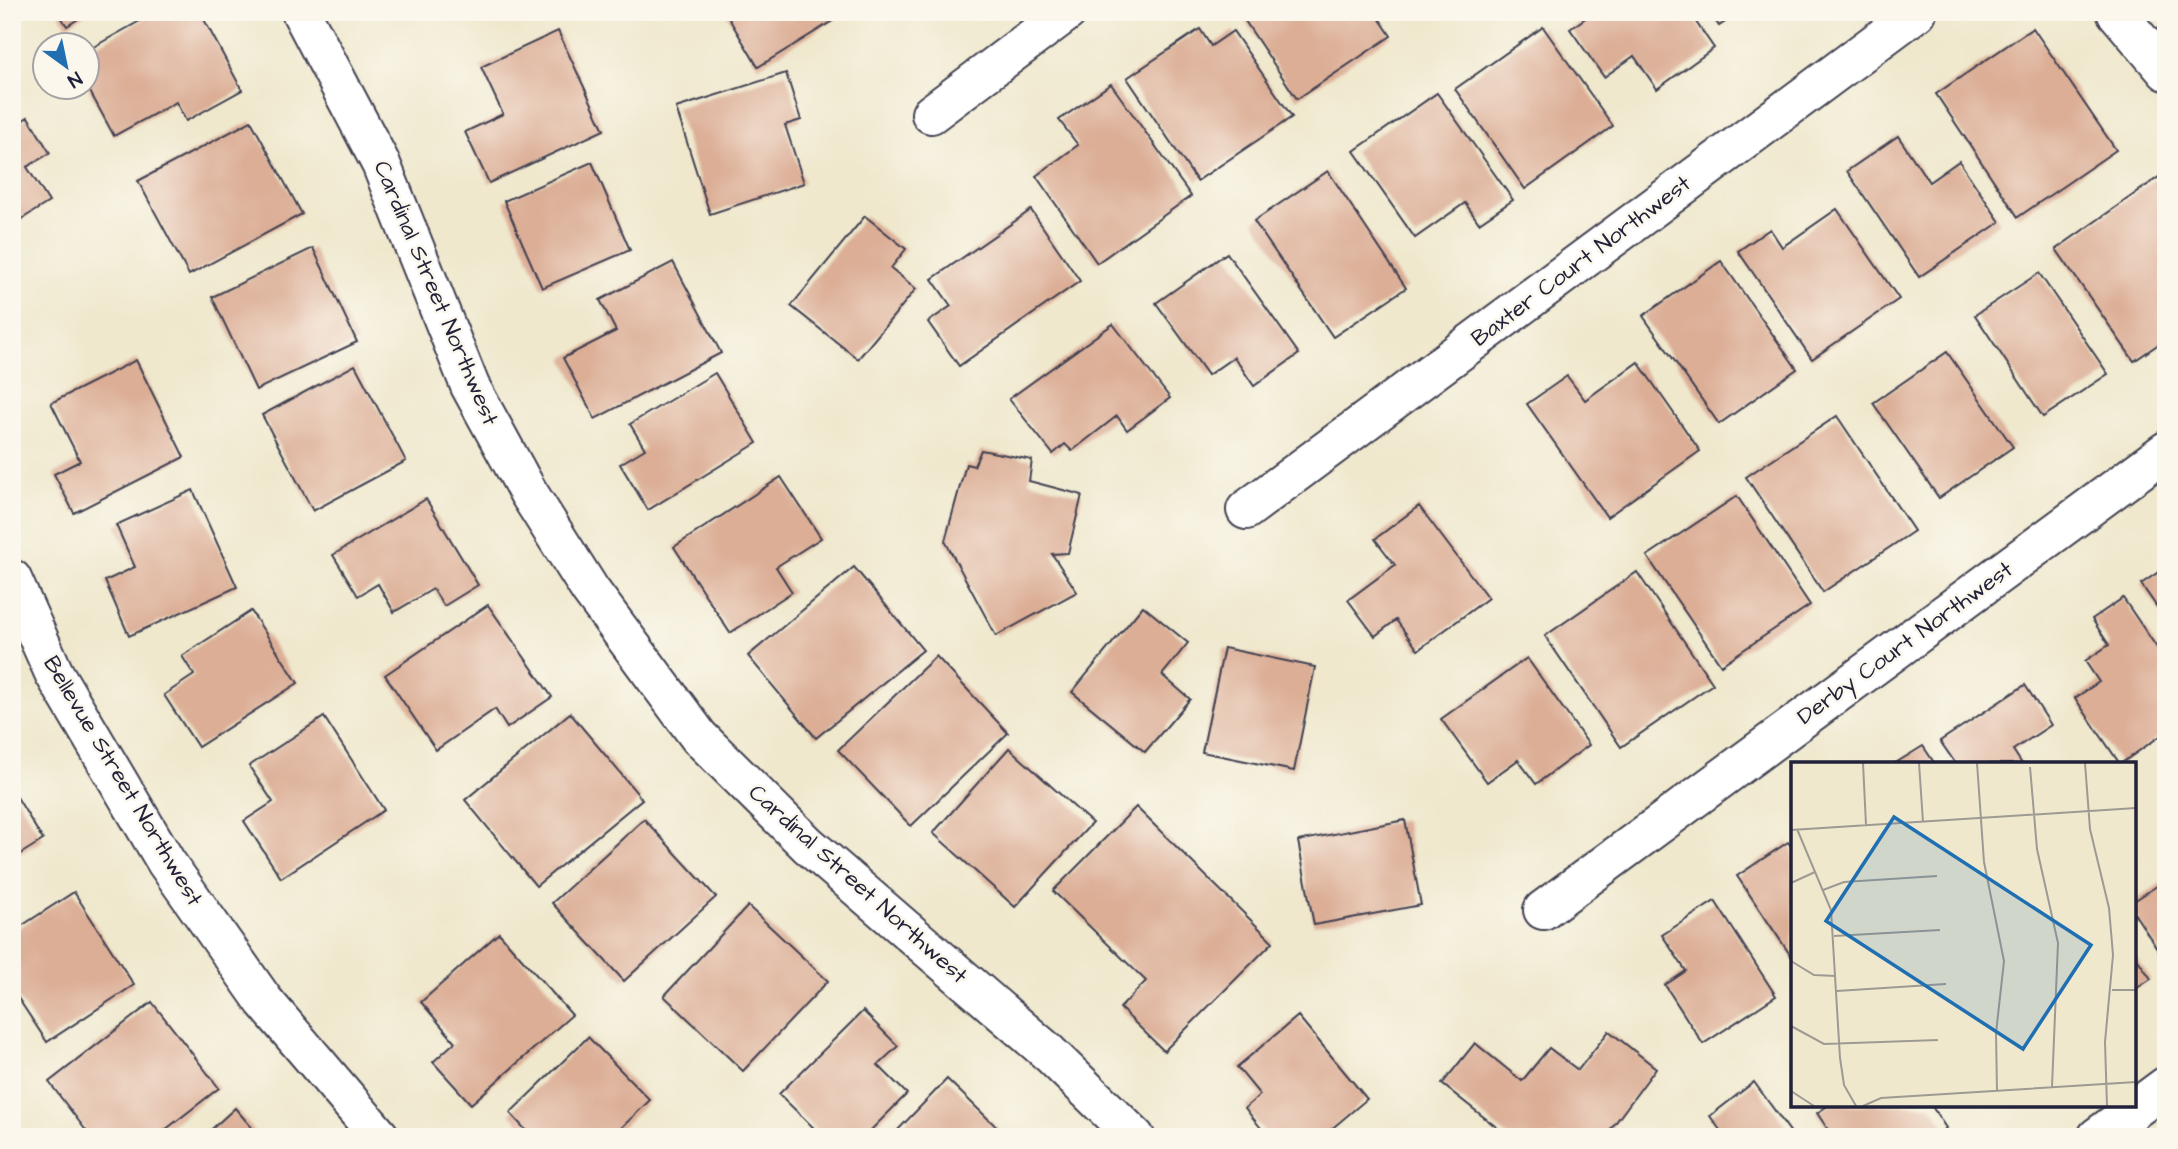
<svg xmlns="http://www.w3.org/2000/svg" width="2178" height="1149" font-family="'Architects Daughter',sans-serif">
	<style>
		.building { fill: #dcae96 }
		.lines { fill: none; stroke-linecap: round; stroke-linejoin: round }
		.minor-casing { stroke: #414051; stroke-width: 42 }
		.minor { stroke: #fff; stroke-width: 38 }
		.labels { text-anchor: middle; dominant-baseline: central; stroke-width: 5; stroke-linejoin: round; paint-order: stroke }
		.street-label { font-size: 23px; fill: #22223b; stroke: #fbf7ec }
		.inset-road { fill: none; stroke: #9d9993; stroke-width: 2 }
		.view { fill: #1f6fb2; fill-opacity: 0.15; stroke: #1f6fb2; stroke-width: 3.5 }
		.inset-edge { fill: none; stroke: #22223b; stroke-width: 3.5 }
	</style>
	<rect width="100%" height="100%" fill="#fbf7ec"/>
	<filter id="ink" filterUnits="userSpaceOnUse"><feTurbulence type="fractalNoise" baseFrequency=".0143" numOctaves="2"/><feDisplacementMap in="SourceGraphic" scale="14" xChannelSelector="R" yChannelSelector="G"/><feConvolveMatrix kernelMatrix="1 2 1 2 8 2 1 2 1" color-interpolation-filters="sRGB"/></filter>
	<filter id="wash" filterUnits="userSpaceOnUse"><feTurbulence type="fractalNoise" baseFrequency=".00686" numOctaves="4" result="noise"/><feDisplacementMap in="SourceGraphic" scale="28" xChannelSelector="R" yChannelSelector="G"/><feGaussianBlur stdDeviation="1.57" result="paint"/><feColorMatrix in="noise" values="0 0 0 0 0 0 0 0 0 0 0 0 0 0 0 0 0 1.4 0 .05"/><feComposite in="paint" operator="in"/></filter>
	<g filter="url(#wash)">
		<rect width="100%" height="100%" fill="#efe8cd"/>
		<g id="blocks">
			<g class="building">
				<path d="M 58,12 L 89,12 L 67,26 Z"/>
				<path d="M 156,12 L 200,12 L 242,90 L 186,121 L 176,102 L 114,136 L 88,88 L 88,50 Z"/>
				<path d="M 725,12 L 836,12 L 839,17 L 758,67 Z"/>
				<path d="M 1239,12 L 1375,12 L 1391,36 L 1297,99 Z"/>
				<path d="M 1594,12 L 1689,12 L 1714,48 L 1657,89 L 1634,56 L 1604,77 L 1570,29 Z"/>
				<path d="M 1710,12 L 1740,12 L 1719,26 Z"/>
				<path d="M 1543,27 L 1613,126 L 1525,189 L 1455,89 Z"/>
				<path d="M 2033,28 L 2116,150 L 2018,217 L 1936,94 Z"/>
				<path d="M 1200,29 L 1211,46 L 1233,31 L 1292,117 L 1197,181 L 1127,78 Z"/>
				<path d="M 558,31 L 604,130 L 489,183 L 465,132 L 503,114 L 481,67 Z"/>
				<path d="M 786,73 L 801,120 L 785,125 L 804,183 L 710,214 L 676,108 Z"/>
				<path d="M 1111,84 L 1191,196 L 1097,263 L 1036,176 L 1078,145 L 1059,120 Z"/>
				<path d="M 1437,93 L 1513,200 L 1479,223 L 1465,203 L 1415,238 L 1354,151 Z"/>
				<path d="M 28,117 L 50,153 L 27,167 L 49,202 L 12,225 L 12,127 Z"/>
				<path d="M 251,121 L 302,214 L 189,275 L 138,181 Z"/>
				<path d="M 1898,136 L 1929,182 L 1959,161 L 2000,222 L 1919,277 L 1847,171 Z"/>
				<path d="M 592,162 L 630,250 L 542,288 L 504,201 Z"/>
				<path d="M 1328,171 L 1406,288 L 1333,337 L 1254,221 Z"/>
				<path d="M 2166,172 L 2166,301 L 2162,304 L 2166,309 L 2166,339 L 2134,361 L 2056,249 Z"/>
				<path d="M 1837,209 L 1899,299 L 1812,359 L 1738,251 L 1770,229 L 1782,247 Z"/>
				<path d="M 1031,210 L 1080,281 L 959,366 L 928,322 L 951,306 L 932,279 Z"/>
				<path d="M 865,216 L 906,249 L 891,268 L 916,289 L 858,359 L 791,306 Z"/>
				<path d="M 313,248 L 357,342 L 256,390 L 212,297 Z"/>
				<path d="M 1227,253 L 1299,354 L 1254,386 L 1234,357 L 1208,375 L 1156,303 Z"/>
				<path d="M 1721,261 L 1797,369 L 1719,424 L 1643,316 Z"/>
				<path d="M 673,262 L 721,353 L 595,419 L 563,358 L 616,331 L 600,300 Z"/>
				<path d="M 2039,273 L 2108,374 L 2043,417 L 1975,315 Z"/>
				<path d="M 1113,324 L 1170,398 L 1127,430 L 1117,416 L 1072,451 L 1065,444 L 1053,454 L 1009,399 Z"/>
				<path d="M 1947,352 L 2013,447 L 1939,498 L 1873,403 Z"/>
				<path d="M 136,360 L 184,457 L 74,513 L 54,474 L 80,461 L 51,403 Z"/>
				<path d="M 1638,362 L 1700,451 L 1607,517 L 1527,404 L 1567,376 L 1585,400 Z"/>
				<path d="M 355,365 L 406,461 L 313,511 L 262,415 Z"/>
				<path d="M 715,373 L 757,443 L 648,510 L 620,464 L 645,449 L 630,424 Z"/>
				<path d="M 1837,416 L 1914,531 L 1823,592 L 1746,477 Z"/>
				<path d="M 981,450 L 1032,460 L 1029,481 L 1082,495 L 1068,553 L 1052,554 L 1077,592 L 996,636 L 945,541 L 966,464 L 974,466 Z"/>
				<path d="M 781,477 L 821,538 L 776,567 L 792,592 L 730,633 L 674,547 Z"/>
				<path d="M 193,490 L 237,587 L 129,636 L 105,581 L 135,567 L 116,525 Z"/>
				<path d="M 1737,496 L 1810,605 L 1721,665 L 1647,556 Z"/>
				<path d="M 426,499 L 478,585 L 444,606 L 433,589 L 394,612 L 378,584 L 358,596 L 333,555 Z"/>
				<path d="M 1419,506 L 1488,598 L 1418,650 L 1396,620 L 1375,636 L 1348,600 L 1395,565 L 1375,539 Z"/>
				<path d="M 854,567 L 923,650 L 816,738 L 748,656 Z"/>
				<path d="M 2166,567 L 2166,620 L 2141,584 Z"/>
				<path d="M 1637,572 L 1713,684 L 1621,747 L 1545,636 Z"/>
				<path d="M 2123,598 L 2166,661 L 2166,732 L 2120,764 L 2075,698 L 2099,682 L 2085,661 L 2109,645 L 2092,619 Z"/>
				<path d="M 488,605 L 552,697 L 507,728 L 495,709 L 436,750 L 385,675 Z"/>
				<path d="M 1143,606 L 1188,643 L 1162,675 L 1190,699 L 1145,752 L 1072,692 Z"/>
				<path d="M 251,611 L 298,683 L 198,747 L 164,695 L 194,675 L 182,656 Z"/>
				<path d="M 1224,648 L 1315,667 L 1294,771 L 1202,752 Z"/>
				<path d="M 936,656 L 1008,733 L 911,826 L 838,750 Z"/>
				<path d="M 1527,658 L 1589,745 L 1536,784 L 1518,760 L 1487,782 L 1441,719 Z"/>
				<path d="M 2025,685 L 2051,725 L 2013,750 L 2022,764 L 1956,764 L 1940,741 Z"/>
				<path d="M 570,713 L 642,799 L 536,886 L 465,800 Z"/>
				<path d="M 324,717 L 384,810 L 281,878 L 244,821 L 273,802 L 249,766 Z"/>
				<path d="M 1923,746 L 1935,764 L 1894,764 Z"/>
				<path d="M 1009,748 L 1092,823 L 1015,907 L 933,833 Z"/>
				<path d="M 12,789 L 43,840 L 12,859 Z"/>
				<path d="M 1136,807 L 1273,942 L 1164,1051 L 1120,1008 L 1146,981 L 1053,891 Z"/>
				<path d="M 644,819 L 716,897 L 624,981 L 552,903 Z"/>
				<path d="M 1405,820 L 1421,905 L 1314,925 L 1298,841 Z"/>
				<path d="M 1788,842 L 1793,849 L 1793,959 L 1737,876 Z"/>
				<path d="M 2166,880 L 2166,962 L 2134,913 L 2134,901 Z"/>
				<path d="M 74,892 L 134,985 L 47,1042 L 12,989 L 12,932 Z"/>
				<path d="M 1715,901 L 1776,996 L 1703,1044 L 1665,985 L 1686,971 L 1662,935 Z"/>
				<path d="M 748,906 L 828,981 L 743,1071 L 664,996 Z"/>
				<path d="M 499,933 L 572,1015 L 471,1104 L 433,1062 L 455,1042 L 421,1002 Z"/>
				<path d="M 2134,954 L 2151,979 L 2134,990 Z"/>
				<path d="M 152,1002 L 219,1088 L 156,1137 L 91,1137 L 49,1082 Z"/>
				<path d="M 863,1011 L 898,1046 L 878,1065 L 907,1094 L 864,1137 L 823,1137 L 779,1094 Z"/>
				<path d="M 1298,1016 L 1367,1099 L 1322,1137 L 1268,1137 L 1245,1108 L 1260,1095 L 1237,1067 Z"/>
				<path d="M 1609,1031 L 1656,1068 L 1605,1137 L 1509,1137 L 1442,1084 L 1475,1043 L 1522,1081 L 1549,1048 L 1578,1070 Z"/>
				<path d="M 588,1037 L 650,1100 L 612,1137 L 532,1137 L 510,1113 Z"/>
				<path d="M 947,1079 L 1007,1137 L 893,1135 Z"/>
				<path d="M 1754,1082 L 1794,1137 L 1725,1137 L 1710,1116 Z"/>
				<path d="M 1829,1105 L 1931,1105 L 1946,1128 L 1933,1137 L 1833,1137 L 1817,1113 Z"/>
				<path d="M 235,1108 L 260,1137 L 203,1137 Z"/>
			</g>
		</g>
	</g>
	<g filter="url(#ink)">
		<use href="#blocks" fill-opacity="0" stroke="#414051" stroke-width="2"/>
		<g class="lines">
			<g class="minor-casing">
				<g id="minor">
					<path d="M 301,12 L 381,164 L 470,386 L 528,492 L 590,590 L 699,737 L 808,845 L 1049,1053 L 1135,1137"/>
					<path d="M 2116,12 L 2166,71"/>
					<path d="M 931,114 L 1067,12"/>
					<path d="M 1246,510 L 1917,12"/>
					<path d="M 12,579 L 54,673 L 166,862 L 264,1001 L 380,1137"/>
					<path d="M 1543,910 L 2166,451"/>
					<path d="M 2097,1137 L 2166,1086"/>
				</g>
			</g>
			<use href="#minor" class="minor"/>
		</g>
	</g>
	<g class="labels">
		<g class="street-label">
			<text transform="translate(1581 261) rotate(-37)">Baxter Court Northwest</text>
			<text transform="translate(436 293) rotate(67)">Cardinal Street Northwest</text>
			<text transform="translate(1905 643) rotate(-36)">Derby Court Northwest</text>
			<text transform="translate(123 781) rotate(59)">Bellevue Street Northwest</text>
			<text transform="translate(858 884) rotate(42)">Cardinal Street Northwest</text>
		</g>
	</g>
	<g transform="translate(1791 762)">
		<rect width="345" height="345" fill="#efe8cd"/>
		<path class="inset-road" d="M 72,1 L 75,63M 128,1 L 132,60M 186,1 L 193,100 L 213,199 L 205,271 L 206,329M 294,1 L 299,67 L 318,146 L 322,193 L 314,280 L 316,344M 239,5 L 246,87 L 267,181 L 261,325M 6,67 L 40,148 L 49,296 L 53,323 L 65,344M 0,68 L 345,46M 0,121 L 24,110M 32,128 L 53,120 L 146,114M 43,174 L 149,168M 0,199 L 23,213 L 45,214M 321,228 L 345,228M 46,229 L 155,222M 0,264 L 33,282 L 147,278M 0,329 L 23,344M 72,344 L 90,336 L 345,320"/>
		<path class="view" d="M 103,55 L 300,183 L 232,287 L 35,159 Z"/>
		<rect width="345" height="345" class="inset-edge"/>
	</g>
	<rect width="2178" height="1149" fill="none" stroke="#fbf7ec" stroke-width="42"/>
	<g transform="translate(66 66) rotate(147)"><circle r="33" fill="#fbf7ec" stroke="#a4a2a5" stroke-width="2"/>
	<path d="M0-5L12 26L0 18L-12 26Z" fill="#1f6fb2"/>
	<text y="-10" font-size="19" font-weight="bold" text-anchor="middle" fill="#22223b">N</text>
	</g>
</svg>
